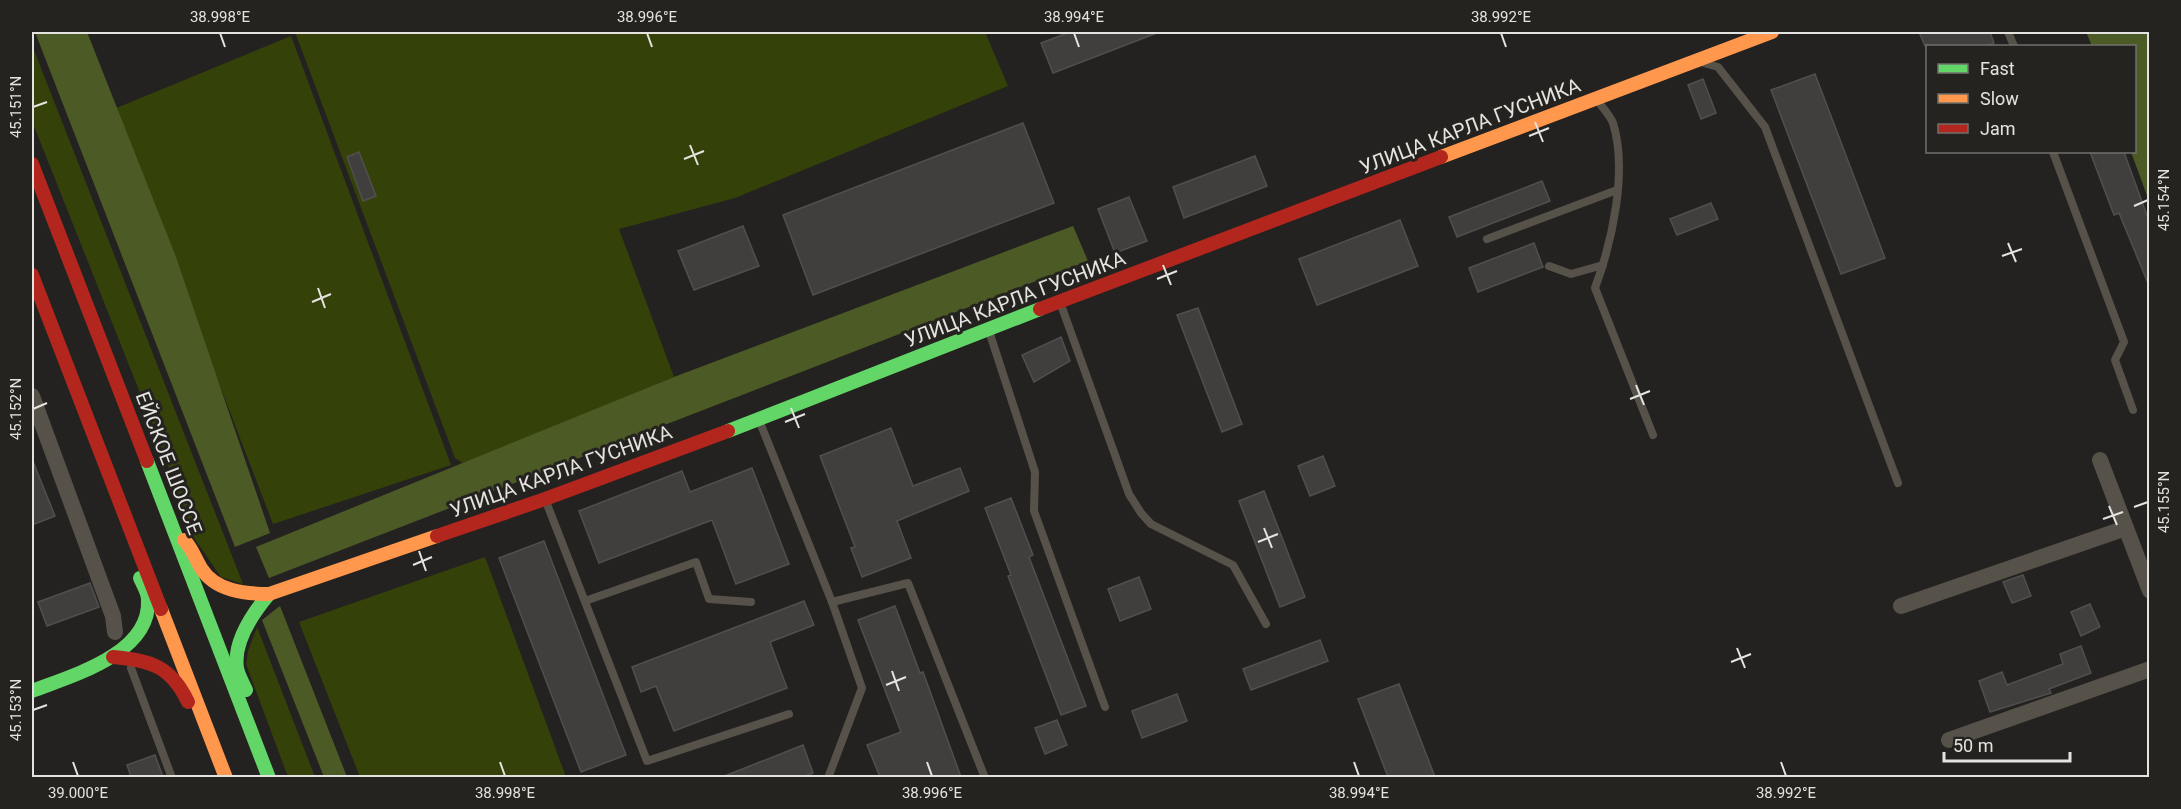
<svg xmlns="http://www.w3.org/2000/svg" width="2181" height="809" font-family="Roboto,sans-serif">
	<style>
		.green { fill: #344209 }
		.forest { fill: #4c5b26 }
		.building { fill: #413f3e; stroke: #514f4e; stroke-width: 1.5 }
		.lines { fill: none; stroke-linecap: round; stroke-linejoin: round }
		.lane { stroke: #56524a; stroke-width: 8 }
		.street { stroke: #56524a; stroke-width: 16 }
		.fast { stroke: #63d668; stroke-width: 14 }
		.slow { stroke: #ff974d; stroke-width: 14 }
		.jam { stroke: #b3261e; stroke-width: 14 }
		.ticks { fill: none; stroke: #e5e3e0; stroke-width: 2 }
		.labels { text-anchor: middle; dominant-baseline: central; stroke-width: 6; stroke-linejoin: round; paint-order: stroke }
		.street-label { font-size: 20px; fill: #e5e3e0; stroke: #25231f }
		.neatline { fill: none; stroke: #e5e3e0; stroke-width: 2 }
		.ticks-label { font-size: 15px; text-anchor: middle; fill: #e5e3e0 }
	</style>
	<rect width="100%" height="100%" fill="#242220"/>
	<g class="green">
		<path d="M 295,32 L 985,32 L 1008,86 L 735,198 L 619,229 L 674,377 L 464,464 L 455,458 Z"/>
		<path d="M 291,36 L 451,465 L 273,524 L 114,109 Z"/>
		<path d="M 32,45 L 243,584 L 221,577 L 194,538 L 156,433 L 32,121 Z"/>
		<path d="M 485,557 L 566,777 L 360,777 L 299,622 Z"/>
		<path d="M 257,627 L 315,777 L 288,777 L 246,664 L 248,651 Z"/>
	</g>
	<g class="forest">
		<path d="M 35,32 L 87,32 L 176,257 L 270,533 L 235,547 Z"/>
		<path d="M 2086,32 L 2149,32 L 2149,201 L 2131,152 L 2134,152 L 2134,46 L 2092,46 Z"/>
		<path d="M 1073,226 L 1088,261 L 269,578 L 256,547 L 674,377 Z"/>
		<path d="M 280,606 L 347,777 L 324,777 L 262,620 Z"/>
	</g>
	<g class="building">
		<path d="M 1070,32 L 1157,32 L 1157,33 L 1053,73 L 1041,43 Z"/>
		<path d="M 1919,32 L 1990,32 L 1994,43 L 1986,46 L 1925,46 Z"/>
		<path d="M 1815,74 L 1885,258 L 1841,274 L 1771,90 Z"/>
		<path d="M 1703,79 L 1716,113 L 1701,119 L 1688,85 Z"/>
		<path d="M 1023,123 L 1054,203 L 813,295 L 783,215 Z"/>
		<path d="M 359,152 L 376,196 L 363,201 L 347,157 Z"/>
		<path d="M 2090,152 L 2124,152 L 2150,224 L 2150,288 L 2119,213 L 2114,215 Z"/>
		<path d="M 1255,156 L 1267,186 L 1184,218 L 1173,187 Z"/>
		<path d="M 1542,181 L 1550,201 L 1457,237 L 1449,217 Z"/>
		<path d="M 1129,197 L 1147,241 L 1115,253 L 1098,209 Z"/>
		<path d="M 1711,203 L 1718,219 L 1677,235 L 1670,219 Z"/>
		<path d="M 1400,220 L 1418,266 L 1317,305 L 1299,259 Z"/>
		<path d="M 743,226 L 759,266 L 694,290 L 678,251 Z"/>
		<path d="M 1534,243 L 1543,267 L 1478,292 L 1469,268 Z"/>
		<path d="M 1198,308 L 1242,424 L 1222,432 L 1177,315 Z"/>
		<path d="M 1061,337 L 1070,361 L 1034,382 L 1022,355 Z"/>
		<path d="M 891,428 L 913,486 L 960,468 L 969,491 L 897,521 L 911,558 L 862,577 L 851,548 L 855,547 L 820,456 Z"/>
		<path d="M 1323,456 L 1335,486 L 1310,496 L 1298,466 Z"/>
		<path d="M 32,459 L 55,516 L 32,525 Z"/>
		<path d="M 752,468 L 789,564 L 736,584 L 712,520 L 599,563 L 579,511 L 682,471 L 690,492 Z"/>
		<path d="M 1264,491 L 1305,597 L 1280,607 L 1239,501 Z"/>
		<path d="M 1011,498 L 1033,555 L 1029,557 L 1086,706 L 1061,715 L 1008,576 L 1011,575 L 985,508 Z"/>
		<path d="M 544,541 L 626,755 L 581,772 L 499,558 Z"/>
		<path d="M 2023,575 L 2031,596 L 2012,603 L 2003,582 Z"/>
		<path d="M 1139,577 L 1151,609 L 1120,621 L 1108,589 Z"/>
		<path d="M 90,583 L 99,607 L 47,626 L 38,602 Z"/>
		<path d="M 804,601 L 814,625 L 770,642 L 787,688 L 674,731 L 656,686 L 641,692 L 632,667 Z"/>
		<path d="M 2090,604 L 2100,627 L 2081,636 L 2071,612 Z"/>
		<path d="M 895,606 L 920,673 L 923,672 L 961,777 L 880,777 L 867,745 L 901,732 L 858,620 Z"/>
		<path d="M 1320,640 L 1328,661 L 1251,690 L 1243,669 Z"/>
		<path d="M 2081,646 L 2091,673 L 2049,689 L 2051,693 L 1990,712 L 1979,681 L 2002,672 L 2007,685 L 2063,664 L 2060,654 Z"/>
		<path d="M 1399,684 L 1435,777 L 1388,777 L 1358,699 Z"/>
		<path d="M 1177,694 L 1187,721 L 1142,738 L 1132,711 Z"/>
		<path d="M 1057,720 L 1067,745 L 1045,754 L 1035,728 Z"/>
		<path d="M 803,745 L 813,773 L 802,777 L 722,777 Z"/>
		<path d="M 155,755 L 163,777 L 131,777 L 127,765 Z"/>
	</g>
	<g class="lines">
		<g class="lane">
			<path d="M 2008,32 L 2014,46"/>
			<path d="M 1704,63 L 1718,67 L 1765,127 L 1898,483"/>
			<path d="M 1597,100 C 1602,107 1610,115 1613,123 C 1628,171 1612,242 1595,288 L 1653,435"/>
			<path d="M 2053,152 L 2124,342 L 2115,360 L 2133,410"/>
			<path d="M 1487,239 L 1617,190"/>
			<path d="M 1549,266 L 1571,274 L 1603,265"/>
			<path d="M 1060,302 L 1129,494 L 1141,513 L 1151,524 L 1233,565 L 1266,624"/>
			<path d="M 989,331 L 1035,472 L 1034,511 L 1105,707"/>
			<path d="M 759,420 L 832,602 L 862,688 L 828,778"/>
			<path d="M 545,499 L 647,761 L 789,714"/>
			<path d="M 585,601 L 696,562 L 709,599 L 751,602"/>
			<path d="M 832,602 L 908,583 L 985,778"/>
			<path d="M 131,668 L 172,778"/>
		</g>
		<g class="street">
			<path d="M 32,396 L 113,616 L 115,632"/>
			<path d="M 2100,460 L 2150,591"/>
			<path d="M 1901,606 L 2126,528"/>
			<path d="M 1949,740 L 2150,669"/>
		</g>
		<g class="fast">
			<path d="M 728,431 L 1040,309"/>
			<path d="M 147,461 L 269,778"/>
			<path d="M 246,690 C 243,683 238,675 237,668 C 233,641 253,613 269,594"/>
			<path d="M 32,691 C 71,676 151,654 148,600 C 148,592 143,585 140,578"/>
		</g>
		<g class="slow">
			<path d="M 1441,157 L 1772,32"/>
			<path d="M 184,540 C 192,548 195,558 201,568 C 215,591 245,594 269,594 L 437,536"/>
			<path d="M 161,609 L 226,778"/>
		</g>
		<g class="jam">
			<path d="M 32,164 L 147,461"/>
			<path d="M 32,275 L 161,609"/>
			<path d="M 1040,309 L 1441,157"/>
			<path d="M 437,536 L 545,499 L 728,431"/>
			<path d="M 113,657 C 150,660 171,666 188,702"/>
		</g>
	</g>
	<path class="ticks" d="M 220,33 L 225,47M 647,33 L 652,47M 1074,33 L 1079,47M 1501,33 L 1506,47M 33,107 L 47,102M 1535,122 L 1543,142M 1529,136 L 1549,128M 690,145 L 698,165M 684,159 L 704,151M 2134,206 L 2148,200M 2008,243 L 2016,262M 2002,256 L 2022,249M 1163,265 L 1171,285M 1157,279 L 1177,271M 318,288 L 325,308M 312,302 L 331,294M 1636,385 L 1644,405M 1630,399 L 1650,391M 791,408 L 799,428M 33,409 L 47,403M 785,422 L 805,414M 2109,506 L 2117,525M 2134,507 L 2148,502M 2103,519 L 2123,512M 1264,528 L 1272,548M 1258,542 L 1278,534M 419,551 L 426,571M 413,565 L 432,557M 1737,648 L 1745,668M 1731,662 L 1751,654M 892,671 L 899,691M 886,685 L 906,677M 33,710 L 47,705M 73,762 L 78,776M 500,762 L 505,776M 927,762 L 932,776M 1354,762 L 1359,776M 1781,762 L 1786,776"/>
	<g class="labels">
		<g class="street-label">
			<text transform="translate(1470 126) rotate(-21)">УЛИЦА КАРЛА ГУСНИКА</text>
			<text transform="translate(1015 299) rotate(-21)">УЛИЦА КАРЛА ГУСНИКА</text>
			<text transform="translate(169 463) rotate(69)">ЕЙСКОЕ ШОССЕ</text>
			<text transform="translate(561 471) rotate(-20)">УЛИЦА КАРЛА ГУСНИКА</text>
		</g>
	</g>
	<rect width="2181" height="809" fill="none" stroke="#25231f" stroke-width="66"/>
	<rect x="1926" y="45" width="210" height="108" fill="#25231f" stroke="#72706c" stroke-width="1.5"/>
	<rect x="1938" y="64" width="30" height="9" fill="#63d668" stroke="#72706c" stroke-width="1.5"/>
	<text x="1980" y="75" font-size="18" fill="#e5e3e0">Fast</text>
	<rect x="1938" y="94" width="30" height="9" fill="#ff974d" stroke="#72706c" stroke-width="1.5"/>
	<text x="1980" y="105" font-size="18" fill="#e5e3e0">Slow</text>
	<rect x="1938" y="124" width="30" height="9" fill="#b3261e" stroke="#72706c" stroke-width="1.5"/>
	<text x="1980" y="135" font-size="18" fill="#e5e3e0">Jam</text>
	<path d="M1944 752v9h126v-9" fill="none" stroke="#e5e3e0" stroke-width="3"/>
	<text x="1953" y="752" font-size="18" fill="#e5e3e0" stroke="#25231f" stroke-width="4.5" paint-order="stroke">50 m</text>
	<rect x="33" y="33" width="2115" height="743" class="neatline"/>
	<g class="ticks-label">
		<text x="220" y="22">38.998°E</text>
		<text x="647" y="22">38.996°E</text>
		<text x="1074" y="22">38.994°E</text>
		<text x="1501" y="22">38.992°E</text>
		<text transform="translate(16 107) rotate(-90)" y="5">45.151°N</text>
		<text transform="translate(2164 200) rotate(-90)" y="5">45.154°N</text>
		<text transform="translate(16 409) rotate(-90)" y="5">45.152°N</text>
		<text transform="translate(2164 502) rotate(-90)" y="5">45.155°N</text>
		<text transform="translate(16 710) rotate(-90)" y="5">45.153°N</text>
		<text x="78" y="798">39.000°E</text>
		<text x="505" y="798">38.998°E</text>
		<text x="932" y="798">38.996°E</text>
		<text x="1359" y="798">38.994°E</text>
		<text x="1786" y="798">38.992°E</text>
	</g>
</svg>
